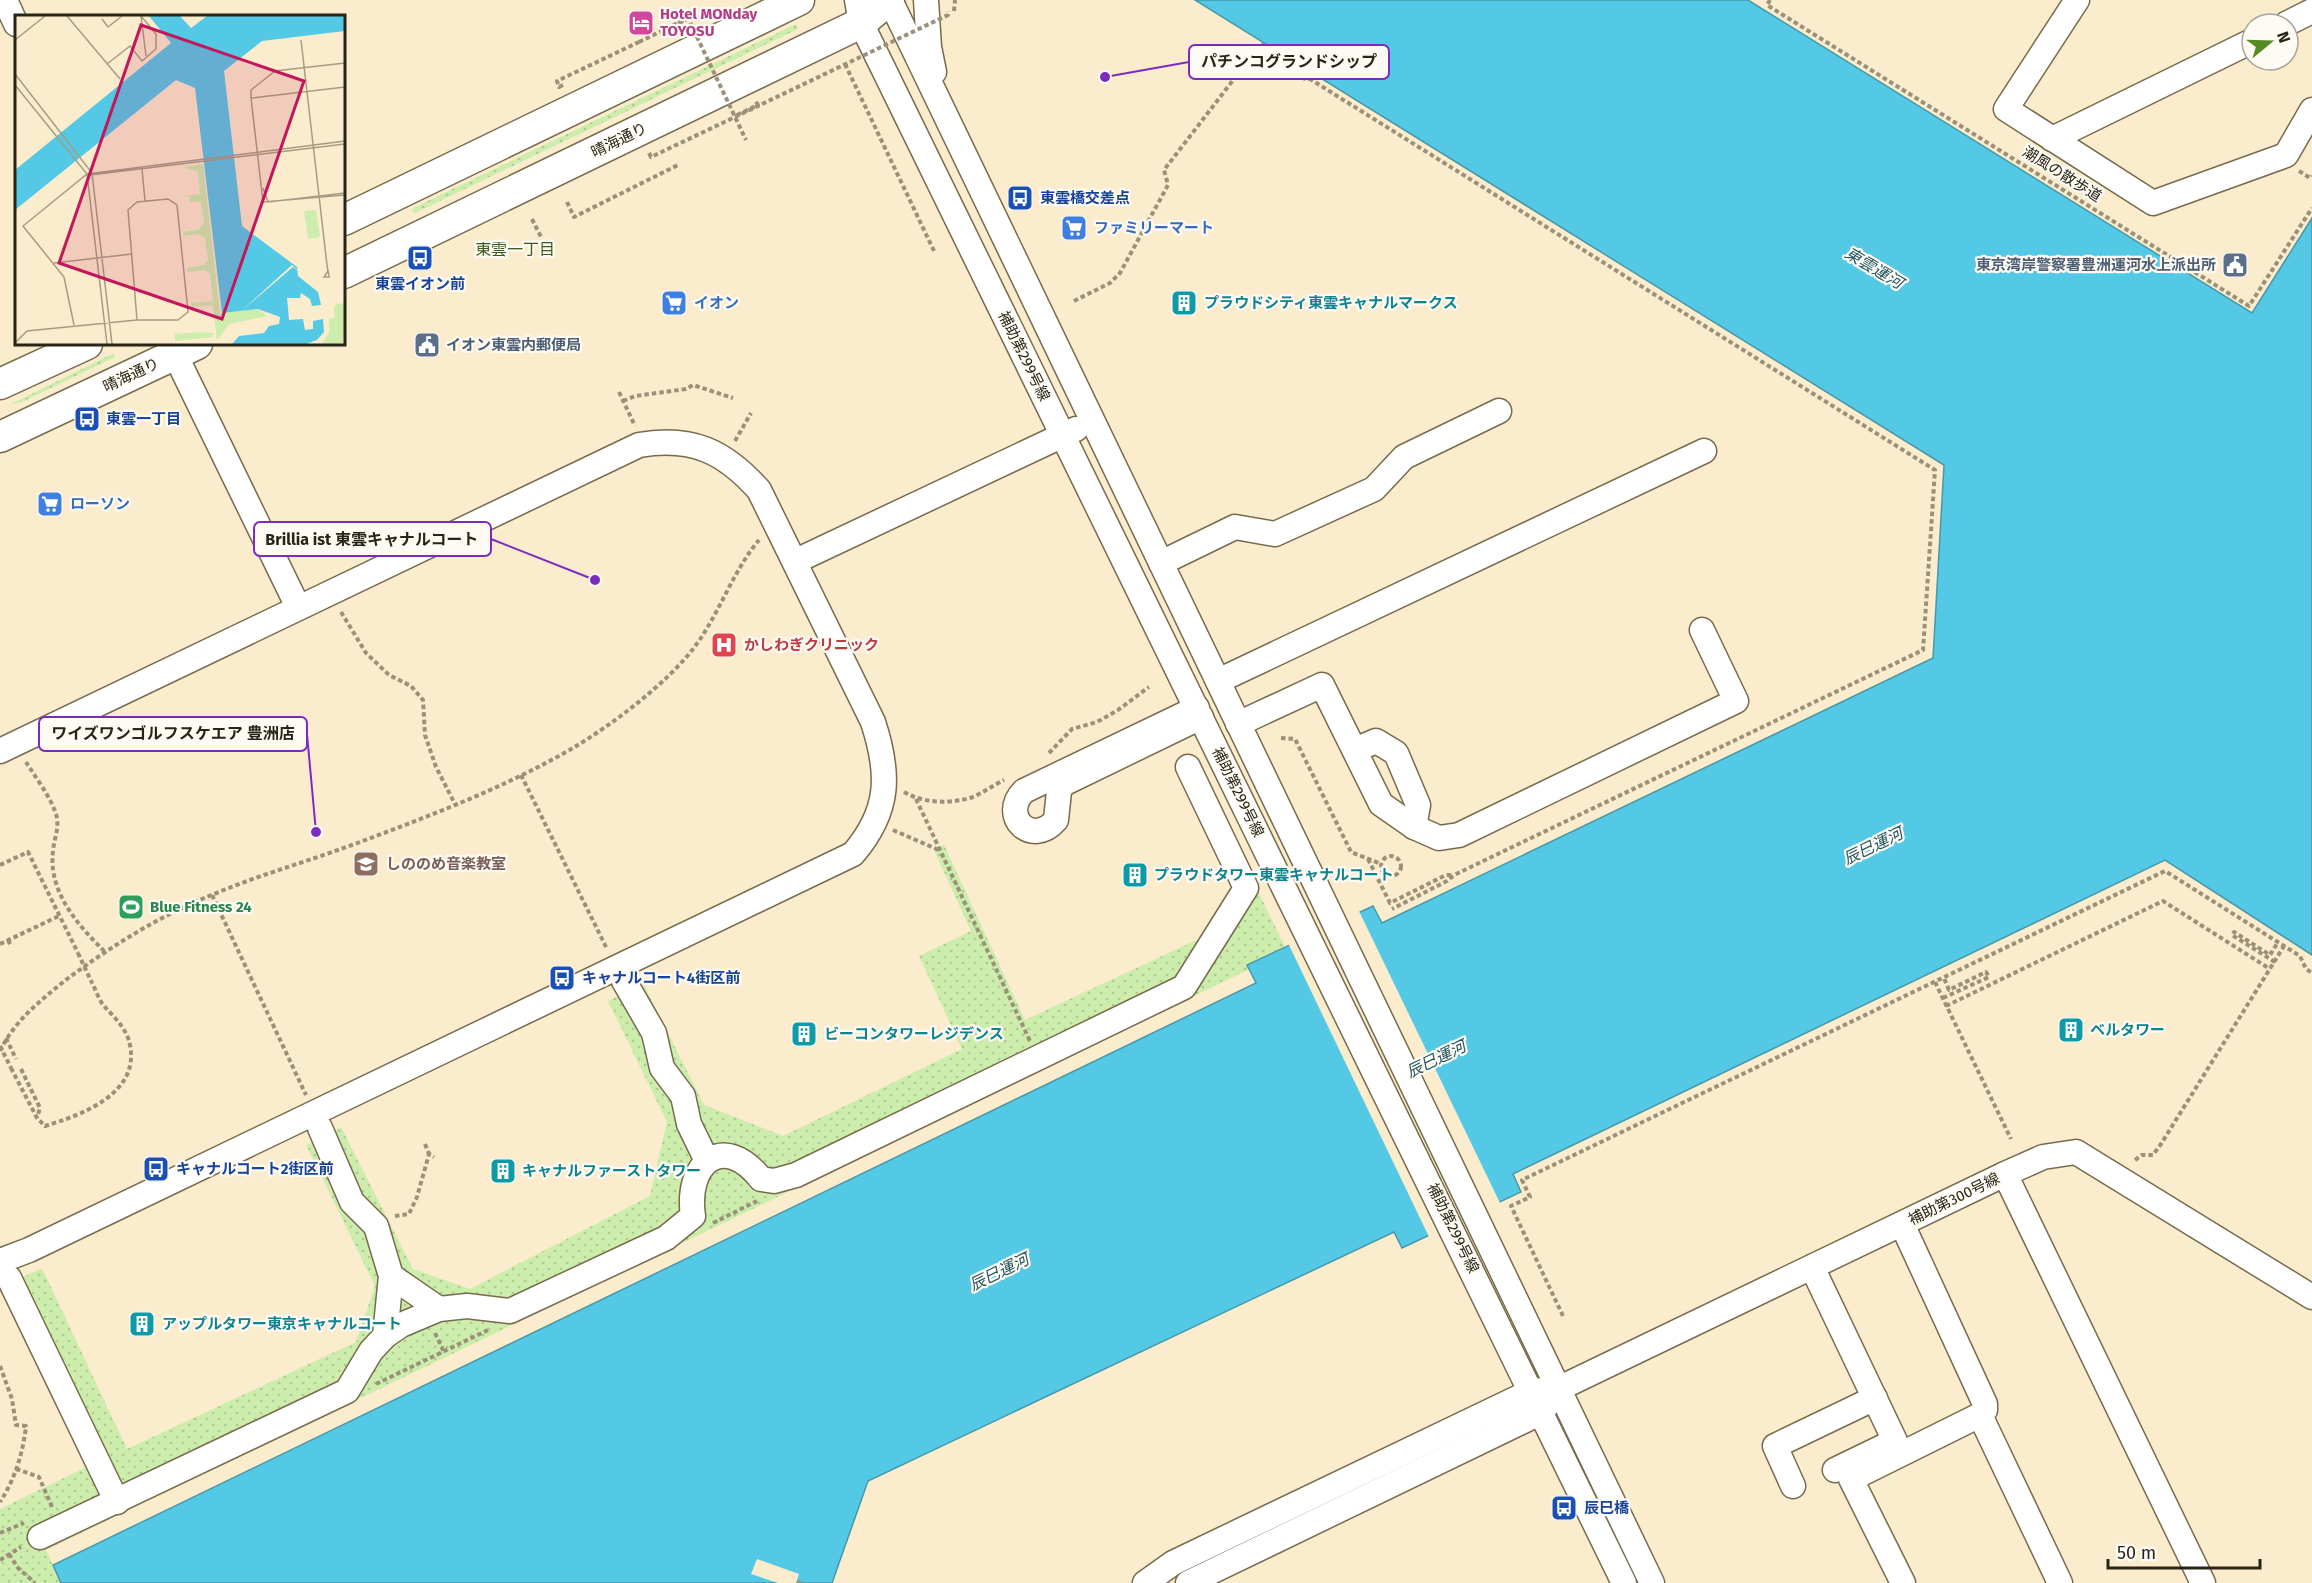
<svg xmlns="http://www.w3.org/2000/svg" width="2312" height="1583" font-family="'Fira Sans','Noto Sans JP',sans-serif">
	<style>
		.grass { fill: url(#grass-dots) }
		.water { fill: #54c9e5; stroke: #4798a8; stroke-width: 1.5 }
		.pier { fill: #faeccc }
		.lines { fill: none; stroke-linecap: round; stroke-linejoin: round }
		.minor-casing { stroke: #776b4d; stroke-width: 27 }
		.major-casing { stroke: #776b4d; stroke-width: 33 }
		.path { stroke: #9b917a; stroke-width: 4; stroke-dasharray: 4.5 3; stroke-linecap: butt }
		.minor { stroke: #fff; stroke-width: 24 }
		.major { stroke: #fff; stroke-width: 30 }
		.path-bridge { stroke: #9b917a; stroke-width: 4; stroke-dasharray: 4.5 3; stroke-linecap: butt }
		.labels { text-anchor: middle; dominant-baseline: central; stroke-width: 4.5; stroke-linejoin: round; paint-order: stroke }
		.hotel-label { font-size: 15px; font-weight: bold; fill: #b23c85; stroke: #fdfbf4; text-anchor: start }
		.street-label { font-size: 15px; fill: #292418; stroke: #fdfbf4 }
		.transit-label { font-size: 15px; font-weight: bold; fill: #164399; stroke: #fdfbf4; text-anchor: start }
		.shop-label { font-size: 15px; font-weight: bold; fill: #366cbe; stroke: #fdfbf4; text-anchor: start }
		.service-label { font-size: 15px; font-weight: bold; fill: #4e5e75; stroke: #fdfbf4; text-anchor: end }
		.culture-label { font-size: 15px; font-weight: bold; fill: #0d838f; stroke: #fdfbf4; text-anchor: start }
		.health-label { font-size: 15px; font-weight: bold; fill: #be3a42; stroke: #fdfbf4; text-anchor: start }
		.education-label { font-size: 15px; font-weight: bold; fill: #785e54; stroke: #fdfbf4; text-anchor: start }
		.leisure-label { font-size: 15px; font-weight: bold; fill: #27864d; stroke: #fdfbf4; text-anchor: start }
		.neighbourhood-label { font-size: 16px; fill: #395c1d; stroke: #fdfbf4 }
		.water-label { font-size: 16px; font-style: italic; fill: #235561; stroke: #fdfbf4 }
		.inset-road { fill: none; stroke: #a69c84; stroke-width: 1.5 }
		.view { fill: #c2185b; fill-opacity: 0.15; stroke: #c2185b; stroke-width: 3 }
		.inset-edge { fill: none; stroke: #292418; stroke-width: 3 }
		.leader { fill: none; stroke: #7b2cbf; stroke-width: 2 }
		.callout-dot { fill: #7b2cbf; stroke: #fdfbf4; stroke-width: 2 }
		.callout { fill: #fdfbf4; stroke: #7b2cbf; stroke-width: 2 }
		.callout-label { font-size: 16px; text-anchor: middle; font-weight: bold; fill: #292418 }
	</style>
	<defs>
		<pattern id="grass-dots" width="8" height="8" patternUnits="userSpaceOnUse" patternTransform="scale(1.5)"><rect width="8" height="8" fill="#ccedac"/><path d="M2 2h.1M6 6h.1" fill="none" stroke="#afcb93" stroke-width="1.8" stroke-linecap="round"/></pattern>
	</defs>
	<rect width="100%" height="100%" fill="#faeccc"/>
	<g class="grass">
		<path d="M 796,24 L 798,29 L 415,213 L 412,211 L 413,208 Z"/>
		<path d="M 114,353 L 115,357 L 22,402 L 9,405 Z"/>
		<path d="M 1208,788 L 1287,951 L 46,1550 L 61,1583 L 0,1583 L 0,1509 L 99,1461 L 11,1283 L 42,1268 L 127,1449 L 356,1342 L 375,1286 L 306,1145 L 341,1127 L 413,1269 L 470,1289 L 650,1196 L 667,1122 L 608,1001 L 643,983 L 704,1105 L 783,1136 L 962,1049 L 919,956 L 971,931 L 934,850 L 944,845 L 1025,1020 L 1207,935 L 1236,891 Z"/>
	</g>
	<path class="water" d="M 1195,0 L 1748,0 L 2252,313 L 2312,218 L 2312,955 L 2165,860 L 1513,1174 L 1521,1192 L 1402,1248 L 1394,1232 L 868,1481 L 832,1583 L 61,1583 L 53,1565 L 1256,983 L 1247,965 L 1373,906 L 1382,923 L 1933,658 L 1944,465 Z"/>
	<g class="pier">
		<path d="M 1358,909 L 1501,1205 L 1430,1239 L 1288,943 Z"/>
		<path d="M 757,1559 L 799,1574 L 796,1583 L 778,1583 L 751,1574 Z"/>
	</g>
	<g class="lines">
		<g class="minor-casing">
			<g id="minor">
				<path d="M 5,0 L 16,24"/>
				<path d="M 857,0 L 861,23 L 1624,1583"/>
				<path d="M 890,0 L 1652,1583"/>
				<path d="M 926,0 L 929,47 L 934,72"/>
				<path d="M 2077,0 L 2006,109 L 2153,203 L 2286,155 L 2312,110"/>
				<path d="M 2286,24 L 2312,11"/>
				<path d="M 2052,139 L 2252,41"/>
				<path d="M 170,344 L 298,607"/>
				<path d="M 796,561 L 1076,429"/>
				<path d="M 1161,563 L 1235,527 L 1275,534 L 1374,489 L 1404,457 L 1499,411"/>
				<path d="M 1218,681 L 1704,451"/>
				<path d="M 1197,708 L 1024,791 C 999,816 1032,848 1056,820 L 1059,791 L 1063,784 L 1201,717"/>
				<path d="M 1238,724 L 1322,685 L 1381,804 L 1414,827 L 1439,838 L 1459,835 L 1736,701 L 1702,630"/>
				<path d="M 1355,750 L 1376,741 L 1396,753 L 1418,805 L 1414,827"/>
				<path d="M 0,751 L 639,445 C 692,436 724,451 759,490 L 873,722 C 890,774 890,811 853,854 L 29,1250 L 0,1261"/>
				<path d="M 624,981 L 654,1033 L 662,1068 L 683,1096 L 689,1124 L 707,1161"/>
				<path d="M 320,1128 L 352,1202 L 376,1226 L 391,1276 L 385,1336"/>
				<path d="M 2005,1174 L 2043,1157 L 2076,1152 L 2312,1297"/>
				<path d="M 1902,1224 L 1985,1404 L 1985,1410 L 1980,1415 L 1851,1479 L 1903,1583"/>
				<path d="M 1812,1267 L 1895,1441 L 1835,1470"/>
				<path d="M 391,1276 L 439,1309"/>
				<path d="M 9,1278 L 117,1502"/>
				<path d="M 1980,1415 L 2060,1583"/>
				<path d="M 1793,1486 L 1775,1446 L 1875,1398"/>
				<path d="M 40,1537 L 347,1391 L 371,1351 L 385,1336 L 401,1325 L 439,1309 L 467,1306 L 510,1311 L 666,1238 L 693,1216 C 685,1162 724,1132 761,1179 L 774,1181 L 796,1175 L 1184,987 L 1246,888 L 1188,767"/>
				<path d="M 1145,1583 L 1173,1563 L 1532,1391 L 1558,1389 L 2005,1174 L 2203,1583"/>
				<path d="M 1188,1583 L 1542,1412 L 1552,1398"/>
			</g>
		</g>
		<g class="major-casing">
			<g id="major">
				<path d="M 344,220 L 799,0"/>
				<path d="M 344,273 L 861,23 L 889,0"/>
				<path d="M 0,384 L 87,344"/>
				<path d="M 0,437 L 197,344"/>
			</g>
		</g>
		<g class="path">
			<path d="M 1770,0 L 1767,5 L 2249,306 L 2312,208"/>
			<path d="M 954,11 L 955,0"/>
			<path d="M 672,32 L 668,34 L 666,30 L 687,19"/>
			<path d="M 1261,44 L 1305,71 L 1310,79 L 1935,470 L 1923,650 L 1454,875 L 1447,881 L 1392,909"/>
			<path d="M 845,64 L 935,253"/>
			<path d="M 563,85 L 559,87 L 557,81 L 639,42"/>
			<path d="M 737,115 L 758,105 L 755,100"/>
			<path d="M 649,153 L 651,157 L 735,117"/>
			<path d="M 2299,171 L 2310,178 L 2312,176"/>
			<path d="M 567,202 L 574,217 L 680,164"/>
			<path d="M 532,219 L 541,237"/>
			<path d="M 1074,301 L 1110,283 L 1120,273 L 1168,185 L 1164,170 L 1257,49 L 1305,79 L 1310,79"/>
			<path d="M 619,392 L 635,426"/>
			<path d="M 623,401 L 635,396 L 686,389 L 693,385 L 733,398"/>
			<path d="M 735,441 L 751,413"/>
			<path d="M 341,612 L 366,653 L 389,675 L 411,686 L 423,700 L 425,735 L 436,767 L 455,804"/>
			<path d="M 1281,738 L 1295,739 L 1351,852 L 1381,864"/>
			<path d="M 1049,753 L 1072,729 L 1097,722 L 1118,710 L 1149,687"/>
			<path d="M 26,762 C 36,778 50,796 56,814 C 60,828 54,838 53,851 C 48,892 78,925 104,951"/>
			<path d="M 521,775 L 607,949"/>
			<path d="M 904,792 C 923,803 948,804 970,798 C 982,794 993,785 1004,780"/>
			<path d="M 916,799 L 1030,1041"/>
			<path d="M 893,830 L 941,851"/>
			<circle cx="1391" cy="866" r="10"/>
			<path d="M 1368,859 L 1390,903 L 1446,875 L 1453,875"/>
			<path d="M 0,865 L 28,852 L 78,953"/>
			<path d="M 212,895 L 306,1095"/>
			<path d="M 8,940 L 11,946"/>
			<path d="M 0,944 L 59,916"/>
			<path d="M 2275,962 L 2232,935 L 2234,932 L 2270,955 L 2278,942"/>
			<path d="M 1935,982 L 2011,1139"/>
			<path d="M 1943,998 L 1989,977 L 1986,972 L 1949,990 L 1944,978"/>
			<path d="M 1946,1006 L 2163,901 L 2270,969"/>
			<path d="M 6,1038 L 16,1059"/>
			<path d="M 0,1051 C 15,1020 41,1000 67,979 C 113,945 161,915 214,894 C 259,875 306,862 352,845 C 427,817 504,788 573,748 C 613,724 668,683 696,645 C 720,612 733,571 759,540"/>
			<path d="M 11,1068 L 37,1118 L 45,1126 C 81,1115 140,1094 130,1045 C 127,1029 115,1018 105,1007 C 99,1001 96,990 92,983"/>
			<path d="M 21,1069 L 40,1108 L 37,1118"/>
			<path d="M 425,1144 L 429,1154"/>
			<path d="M 2135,1160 L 2142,1155 L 2153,1155 L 2161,1144 L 2284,946"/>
			<path d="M 395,1216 L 409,1214 L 417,1197 L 429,1154 L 434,1157"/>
			<path d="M 713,1223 L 757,1201"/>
			<path d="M 1563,1316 L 1511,1206 L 1530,1197 L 1522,1180 L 2165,871 L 2300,956 L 2306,969 L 2312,973"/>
			<path d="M 435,1333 L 444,1352"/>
			<path d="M 0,1366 L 12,1399 L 16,1425 L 26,1426 C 23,1453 15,1479 0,1502"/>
			<path d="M 376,1384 L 488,1330"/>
			<path d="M 16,1469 L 39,1477 L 52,1507"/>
			<path d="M 0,1533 L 24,1523"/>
			<path d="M 9,1554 L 18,1568 L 35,1583"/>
			<path d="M 0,1560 L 21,1547"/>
			<path d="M 797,1582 L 801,1583"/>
		</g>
		<use href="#minor" class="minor"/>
		<use href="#major" class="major"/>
		<g class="path-bridge">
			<path d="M 639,42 L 688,18 L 746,140"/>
			<path d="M 735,117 L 948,15 L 948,11"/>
			<path d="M 78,953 L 92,983"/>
			<path d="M 0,1046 L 11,1068"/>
		</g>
	</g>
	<defs>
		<g id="hotel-square" transform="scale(1.35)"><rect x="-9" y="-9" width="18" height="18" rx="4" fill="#d1479c" stroke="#fdfbf4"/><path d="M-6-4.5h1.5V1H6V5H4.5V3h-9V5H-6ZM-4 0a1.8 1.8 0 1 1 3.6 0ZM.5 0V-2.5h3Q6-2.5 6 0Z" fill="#fff"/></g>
		<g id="bus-square" transform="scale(1.35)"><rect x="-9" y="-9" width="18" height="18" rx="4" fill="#1a4fb4" stroke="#fdfbf4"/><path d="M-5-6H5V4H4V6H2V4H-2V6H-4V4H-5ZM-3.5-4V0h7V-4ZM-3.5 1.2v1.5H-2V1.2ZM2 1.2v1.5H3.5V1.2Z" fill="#fff"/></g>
		<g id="supermarket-square" transform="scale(1.35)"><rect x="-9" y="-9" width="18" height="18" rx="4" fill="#3f7fe0" stroke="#fdfbf4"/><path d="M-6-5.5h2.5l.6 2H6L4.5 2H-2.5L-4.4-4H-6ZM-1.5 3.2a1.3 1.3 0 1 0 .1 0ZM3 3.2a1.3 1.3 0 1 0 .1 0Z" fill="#fff"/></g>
		<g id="civic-square" transform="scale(1.35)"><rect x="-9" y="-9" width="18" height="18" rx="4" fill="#5c6f8a" stroke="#fdfbf4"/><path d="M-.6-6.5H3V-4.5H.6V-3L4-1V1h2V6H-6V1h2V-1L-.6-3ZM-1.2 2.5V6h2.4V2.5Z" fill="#fff"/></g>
		<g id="building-square" transform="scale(1.35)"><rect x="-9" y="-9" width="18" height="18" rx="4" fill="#0f9aa8" stroke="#fdfbf4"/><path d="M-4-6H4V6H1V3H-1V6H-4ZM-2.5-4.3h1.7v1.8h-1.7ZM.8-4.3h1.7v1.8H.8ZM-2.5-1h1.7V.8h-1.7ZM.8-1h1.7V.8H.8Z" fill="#fff"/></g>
		<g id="hospital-square" transform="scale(1.35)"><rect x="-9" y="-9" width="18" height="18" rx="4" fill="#e0444e" stroke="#fdfbf4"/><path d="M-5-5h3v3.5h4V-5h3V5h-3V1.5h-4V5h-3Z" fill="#fff"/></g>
		<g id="school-square" transform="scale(1.35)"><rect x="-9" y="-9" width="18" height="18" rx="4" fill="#8d6e63" stroke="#fdfbf4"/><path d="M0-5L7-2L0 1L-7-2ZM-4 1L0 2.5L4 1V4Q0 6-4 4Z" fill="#fff"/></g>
		<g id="stadium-square" transform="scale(1.35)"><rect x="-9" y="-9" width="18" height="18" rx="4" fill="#2e9e5b" stroke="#fdfbf4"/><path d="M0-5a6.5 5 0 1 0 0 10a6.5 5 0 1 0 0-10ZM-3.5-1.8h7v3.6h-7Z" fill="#fff"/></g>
	</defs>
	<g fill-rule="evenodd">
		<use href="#hotel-square" x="641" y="23"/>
		<use href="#bus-square" x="1020" y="198"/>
		<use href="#supermarket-square" x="1074" y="228"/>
		<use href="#bus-square" x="420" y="258"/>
		<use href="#civic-square" x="2235" y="265"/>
		<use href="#supermarket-square" x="674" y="303"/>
		<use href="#building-square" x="1184" y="303"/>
		<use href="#civic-square" x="427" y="345"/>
		<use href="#bus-square" x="87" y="419"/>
		<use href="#supermarket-square" x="50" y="504"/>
		<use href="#hospital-square" x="724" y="645"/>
		<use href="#school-square" x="366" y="864"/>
		<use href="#building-square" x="1135" y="875"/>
		<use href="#stadium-square" x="131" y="907"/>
		<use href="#bus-square" x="562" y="978"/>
		<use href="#building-square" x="2071" y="1030"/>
		<use href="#building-square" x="804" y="1034"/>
		<use href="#bus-square" x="156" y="1169"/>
		<use href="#building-square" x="503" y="1171"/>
		<use href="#building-square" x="142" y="1324"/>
		<use href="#bus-square" x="1564" y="1508"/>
	</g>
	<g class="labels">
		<g class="hotel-label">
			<text x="660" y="14">Hotel MONday<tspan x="660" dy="17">TOYOSU</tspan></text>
		</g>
		<g class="street-label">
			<text transform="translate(619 140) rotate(-26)">晴海通り</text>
			<text transform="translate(2062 174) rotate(32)">潮風の散歩道</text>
			<text transform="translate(1024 356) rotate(64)">補助第299号線</text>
			<text transform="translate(131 375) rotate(-25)">晴海通り</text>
			<text transform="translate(1238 792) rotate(64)">補助第299号線</text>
			<text transform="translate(1954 1199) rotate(-26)">補助第300号線</text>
			<text transform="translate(1453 1228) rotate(64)">補助第299号線</text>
		</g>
		<g class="transit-label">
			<text x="1040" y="198">東雲橋交差点</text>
			<text x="420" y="284" text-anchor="middle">東雲イオン前</text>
			<text x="106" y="419">東雲一丁目</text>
			<text x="582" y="978">キャナルコート4街区前</text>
			<text x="176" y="1169">キャナルコート2街区前</text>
			<text x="1584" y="1508">辰巳橋</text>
		</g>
		<g class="shop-label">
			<text x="1094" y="228">ファミリーマート</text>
			<text x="694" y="303">イオン</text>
			<text x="70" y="504">ローソン</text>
		</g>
		<g class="service-label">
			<text x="2216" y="265">東京湾岸警察署豊洲運河水上派出所</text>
			<text x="446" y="345" text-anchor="start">イオン東雲内郵便局</text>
		</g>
		<g class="culture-label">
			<text x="1204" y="303">プラウドシティ東雲キャナルマークス</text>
			<text x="1154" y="875">プラウドタワー東雲キャナルコート</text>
			<text x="2090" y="1030">ベルタワー</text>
			<text x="824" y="1034">ビーコンタワーレジデンス</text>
			<text x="522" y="1171">キャナルファーストタワー</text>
			<text x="162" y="1324">アップルタワー東京キャナルコート</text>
		</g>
		<g class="health-label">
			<text x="744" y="645">かしわぎクリニック</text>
		</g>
		<g class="education-label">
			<text x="386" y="864">しののめ音楽教室</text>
		</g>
		<g class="leisure-label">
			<text x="150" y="907">Blue Fitness 24</text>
		</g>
		<g class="neighbourhood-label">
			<text x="515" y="249">東雲一丁目</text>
		</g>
		<g class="water-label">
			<text transform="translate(1874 268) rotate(31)">東雲運河</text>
			<text transform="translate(1873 846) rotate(-26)">辰巳運河</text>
			<text transform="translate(1436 1059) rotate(-26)">辰巳運河</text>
			<text transform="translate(999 1272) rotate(-26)">辰巳運河</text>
		</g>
	</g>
	<g transform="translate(15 15)">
		<rect width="330" height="330" fill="#faeccc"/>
		<path d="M 188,149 L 205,298 L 243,294 L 252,301 L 214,309 L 202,325 L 198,290 L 177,292 L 176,288 L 198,286 L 195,259 L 190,255 L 173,257 L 172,253 L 189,250 L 193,245 L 190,223 L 183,219 L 169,221 L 168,217 L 183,215 L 189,208 L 186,187 L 175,187 L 174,181 L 165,181 L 185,179 L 183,157 L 168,152 ZM 330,288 L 330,329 L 323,329 L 319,294 L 321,289 Z" fill="#ccedac"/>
		<path d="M 320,303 L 323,329 L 307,329 L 314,318 L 314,304 Z" fill="#ccedac"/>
		<path d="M 185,317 L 198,318 L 198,322 L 160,326 L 160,319 Z" fill="#ccedac"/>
		<path d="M 301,195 L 305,222 L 293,224 L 289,196 Z" fill="#ccedac"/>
		<path d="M 134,1 L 165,1 L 176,13 L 192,1 L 330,1 L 330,16 L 247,26 L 209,56 L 227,211 L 282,252 L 283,261 L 303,277 L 306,290 L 297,291 L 295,284 L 286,278 L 285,283 L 272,283 L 274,305 L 288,304 L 290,315 L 298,314 L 298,306 L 308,304 L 309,317 L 302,325 L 291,329 L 217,329 L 224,321 L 249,318 L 254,311 L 264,309 L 265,302 L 243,294 L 207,298 L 180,73 L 161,65 L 0,195 L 0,155 L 156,28 Z" fill="#54c9e5"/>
		<path d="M 277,250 L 285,257 L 278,252 L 223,299 Z" fill="#faeccc"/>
		<path class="inset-road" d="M 52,1 L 105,64M 126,1 L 131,41M 87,4 L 93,12 L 107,1M 0,25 L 30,1M 286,25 L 292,77 L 312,250 L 313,256 L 314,260 L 314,262 L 309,262 L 313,256M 92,49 L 115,31 L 127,46 L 141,34 L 141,19 L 126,1M 0,59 L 77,158 L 97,329M 0,70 L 72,159 L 92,329M 330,72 L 236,83 L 248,187 L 330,180M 236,83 L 236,75 L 260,56 L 330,48M 127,154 L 130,186M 75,160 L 330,129M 248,173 L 253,187 L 330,178M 153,184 L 162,190 L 173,297 L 163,305 L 122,305 L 113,195 L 122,187 ZM 39,248 L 117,239M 59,310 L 49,262 L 8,211 L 72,159 L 330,126M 0,328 L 12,316 L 122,305"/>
		<path class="view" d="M 126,10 L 289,66 L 207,304 L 44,248 Z"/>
		<rect width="330" height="330" class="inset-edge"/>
	</g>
	<path class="leader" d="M1105 77L1189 62M595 580L491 539M316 832L307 734"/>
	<g class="callout-dot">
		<circle cx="1105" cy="77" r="6"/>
		<circle cx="595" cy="580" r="6"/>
		<circle cx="316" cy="832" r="6"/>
	</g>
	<g class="callout">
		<rect x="1189" y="45" width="200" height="34" rx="6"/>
		<rect x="254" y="522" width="237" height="34" rx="6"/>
		<rect x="39" y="717" width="268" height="34" rx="6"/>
	</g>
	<g class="callout-label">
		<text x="1289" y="67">パチンコグランドシップ</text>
		<text x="372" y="545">Brillia ist 東雲キャナルコート</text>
		<text x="173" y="739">ワイズワンゴルフスケエア 豊洲店</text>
	</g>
	<g transform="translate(2270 42) rotate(71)"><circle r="28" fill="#fdfbf4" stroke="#a8a59c" stroke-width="1.5"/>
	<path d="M0-4.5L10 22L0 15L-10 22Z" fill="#548b25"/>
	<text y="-9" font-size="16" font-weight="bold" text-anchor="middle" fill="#292418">N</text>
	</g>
	<path d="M2108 1559v9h152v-9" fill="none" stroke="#292418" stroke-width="3"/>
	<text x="2117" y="1559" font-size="18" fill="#292418" stroke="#fdfbf4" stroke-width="4.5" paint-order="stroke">50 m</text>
</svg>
